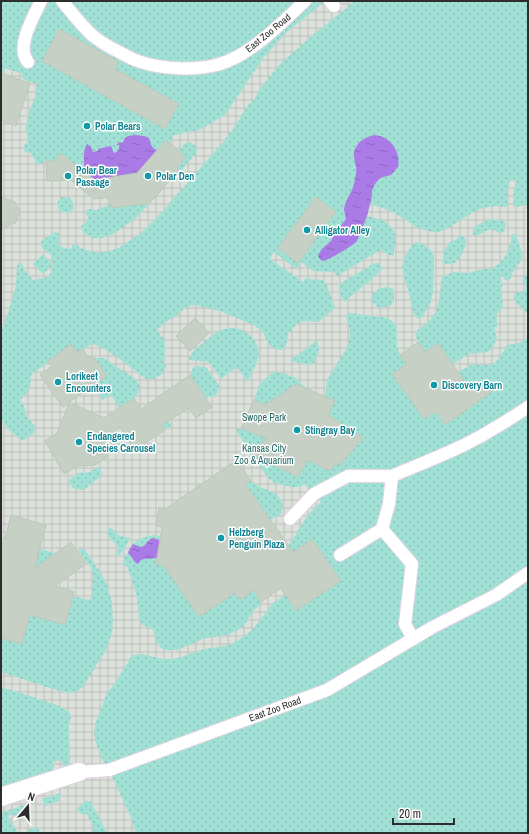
<svg xmlns="http://www.w3.org/2000/svg" width="529" height="834" font-family="'Archivo Narrow',sans-serif">
	<style>
		.park { fill: url(#park-dots) }
		.plaza { fill: url(#plaza-grid); fill-rule: evenodd }
		.water { fill: url(#water-ripples) }
		.building { fill: #c7d0c5; stroke: #bcc9ba }
		.lines { fill: none; stroke-linecap: round; stroke-linejoin: round }
		.service-casing { stroke: #e3d5e4; stroke-width: 14 }
		.pedestrian-casing { stroke: #e3d5e4; stroke-width: 20 }
		.service { stroke: #fff; stroke-width: 12 }
		.pedestrian { stroke: #fff; stroke-width: 18 }
		.culture-dot { fill: #0f9aa8; stroke: #fff; stroke-width: 1.5 }
		.labels { text-anchor: middle; dominant-baseline: central; stroke-width: 3; stroke-linejoin: round; paint-order: stroke }
		.street-label { font-size: 10px; fill: #2d2d2d; stroke: #fff }
		.culture-label { font-size: 10px; font-weight: bold; fill: #0d838f; stroke: #fff; text-anchor: start }
		.park-label { font-size: 10px; fill: #206663; stroke: #fff }
	</style>
	<defs>
		<pattern id="park-dots" width="8" height="8" patternUnits="userSpaceOnUse"><rect width="8" height="8" fill="#a1e0d5"/><path d="M2 2h.1M6 6h.1" fill="none" stroke="#8bc0b7" stroke-width="1.8" stroke-linecap="round"/></pattern>
		<pattern id="plaza-grid" width="8" height="8" patternUnits="userSpaceOnUse"><rect width="8" height="8" fill="#dce1db"/><path d="M0 4h8M4 0v8" fill="none" stroke="#bdc1bc"/></pattern>
		<pattern id="water-ripples" width="26" height="14" patternUnits="userSpaceOnUse"><rect width="26" height="14" fill="#aa7be7"/><path d="M2 4q2-2 4 0t4 0M15 11q2-2 4 0t4 0" fill="none" stroke="#8b65bc"/></pattern>
	</defs>
	<rect width="100%" height="100%" fill="#e4ede0"/>
	<rect class="park" x="1" y="1" width="527" height="832"/>
	<g class="plaza">
		<path d="M 325,1 L 355,1 L 314,34 L 280,64 L 262,86 L 253,101 L 248,105 L 233,129 L 223,142 L 161,213 L 140,234 L 118,248 L 110,251 L 97,253 L 83,249 L 75,244 L 72,245 L 71,249 L 69,249 L 62,247 L 58,244 L 60,235 L 57,232 L 55,232 L 42,240 L 41,244 L 42,248 L 51,255 L 53,262 L 52,271 L 48,277 L 33,280 L 24,270 L 22,263 L 19,263 L 18,264 L 17,267 L 16,284 L 14,293 L 9,310 L 1,331 L 1,225 L 7,227 L 16,222 L 20,211 L 15,202 L 3,198 L 1,199 L 1,120 L 16,125 L 30,84 L 2,74 L 4,68 L 23,74 L 22,77 L 23,79 L 37,84 L 35,97 L 29,112 L 26,127 L 28,142 L 24,145 L 24,148 L 25,152 L 31,153 L 37,165 L 46,161 L 47,181 L 71,180 L 94,199 L 109,198 L 110,204 L 105,206 L 98,210 L 95,210 L 88,209 L 85,212 L 88,217 L 86,223 L 81,226 L 83,232 L 91,238 L 102,238 L 111,235 L 119,230 L 136,218 L 150,203 L 179,170 L 181,171 L 197,152 L 197,149 L 196,147 L 192,143 L 189,142 L 184,144 L 179,151 L 170,143 L 174,135 L 199,130 L 225,115 L 264,57 L 286,33 ZM 63,197 L 66,197 L 70,198 L 73,202 L 74,208 L 69,213 L 62,212 L 58,208 L 58,202 L 60,198 ZM 43,254 L 53,265 L 43,274 L 33,264 Z"/>
		<path d="M 510,180 L 516,180 L 513,196 L 514,207 L 528,205 L 528,273 L 522,280 L 526,284 L 526,287 L 525,291 L 515,293 L 514,298 L 515,302 L 523,309 L 528,314 L 528,336 L 527,338 L 519,343 L 507,345 L 500,357 L 495,363 L 488,365 L 473,364 L 458,372 L 453,364 L 462,358 L 470,354 L 488,352 L 493,347 L 497,337 L 494,327 L 497,327 L 497,317 L 495,317 L 503,306 L 501,288 L 503,284 L 500,278 L 503,276 L 505,280 L 508,281 L 510,279 L 514,270 L 520,262 L 523,255 L 517,238 L 516,235 L 513,234 L 512,235 L 510,245 L 507,254 L 501,262 L 493,268 L 479,270 L 468,273 L 453,272 L 442,277 L 439,300 L 436,312 L 430,320 L 418,330 L 415,334 L 418,342 L 400,355 L 397,347 L 397,329 L 396,325 L 392,321 L 388,318 L 349,313 L 346,316 L 350,332 L 349,341 L 345,351 L 327,380 L 325,397 L 305,387 L 296,378 L 283,373 L 273,372 L 260,384 L 257,388 L 258,390 L 254,400 L 241,428 L 236,430 L 249,451 L 269,479 L 275,483 L 291,487 L 299,487 L 305,484 L 321,502 L 314,508 L 306,518 L 291,542 L 288,545 L 270,520 L 281,514 L 282,511 L 283,503 L 277,494 L 260,487 L 251,481 L 236,460 L 165,509 L 159,508 L 156,526 L 162,527 L 161,536 L 153,535 L 142,538 L 138,540 L 133,544 L 129,550 L 128,553 L 125,555 L 124,559 L 124,566 L 127,566 L 136,593 L 138,604 L 139,621 L 143,625 L 152,629 L 154,632 L 156,642 L 161,648 L 165,650 L 177,650 L 205,638 L 217,637 L 230,634 L 241,628 L 245,624 L 254,610 L 258,607 L 261,601 L 280,588 L 285,595 L 272,604 L 253,629 L 246,635 L 232,644 L 225,646 L 204,649 L 178,658 L 171,659 L 163,659 L 141,654 L 134,655 L 131,657 L 119,677 L 106,695 L 96,722 L 94,733 L 95,739 L 100,754 L 104,764 L 109,770 L 118,789 L 132,820 L 136,833 L 107,833 L 98,815 L 90,801 L 88,802 L 87,800 L 76,809 L 81,814 L 87,814 L 94,829 L 92,833 L 43,833 L 35,827 L 24,833 L 18,833 L 8,816 L 13,814 L 14,816 L 27,811 L 24,805 L 1,813 L 1,787 L 53,770 L 54,765 L 53,762 L 61,760 L 63,765 L 65,767 L 67,767 L 70,762 L 69,732 L 69,725 L 71,717 L 69,712 L 65,709 L 54,704 L 1,687 L 1,672 L 50,688 L 64,692 L 72,693 L 76,692 L 83,687 L 107,648 L 112,632 L 113,622 L 112,603 L 107,585 L 102,575 L 84,548 L 78,550 L 92,569 L 93,576 L 92,597 L 89,600 L 73,596 L 74,591 L 57,587 L 60,573 L 50,570 L 55,553 L 40,549 L 46,525 L 11,515 L 5,539 L 1,538 L 1,420 L 9,430 L 21,440 L 24,440 L 34,433 L 35,429 L 34,425 L 27,417 L 24,406 L 20,400 L 28,392 L 30,387 L 31,376 L 32,374 L 49,362 L 52,366 L 40,375 L 63,407 L 93,385 L 103,400 L 111,395 L 127,419 L 118,425 L 135,450 L 172,425 L 166,417 L 141,409 L 134,398 L 137,395 L 139,389 L 139,384 L 135,379 L 104,358 L 94,358 L 92,356 L 89,358 L 83,349 L 92,344 L 99,346 L 117,357 L 146,379 L 154,379 L 162,374 L 165,369 L 166,366 L 163,360 L 165,358 L 165,341 L 157,330 L 164,323 L 176,316 L 186,307 L 195,305 L 220,311 L 254,325 L 263,332 L 269,345 L 275,349 L 281,350 L 284,348 L 286,345 L 288,334 L 294,327 L 300,322 L 307,321 L 319,322 L 335,308 L 328,288 L 324,280 L 310,279 L 307,277 L 303,282 L 270,259 L 274,252 L 296,269 L 301,262 L 313,271 L 334,272 L 337,276 L 380,250 L 387,254 L 393,256 L 396,240 L 394,231 L 391,227 L 385,221 L 367,216 L 370,204 L 393,212 L 418,228 L 432,232 L 439,232 L 450,227 L 470,214 L 483,208 L 495,206 L 507,207 L 507,194 ZM 491,219 L 500,220 L 506,223 L 504,232 L 501,233 L 500,233 L 494,230 L 488,230 L 478,235 L 474,236 L 473,234 L 473,228 L 483,222 ZM 463,235 L 466,241 L 465,247 L 459,259 L 455,263 L 450,264 L 446,264 L 442,263 L 445,249 L 449,243 ZM 416,242 L 423,244 L 430,249 L 434,256 L 434,261 L 433,292 L 430,304 L 422,317 L 419,319 L 416,317 L 414,315 L 410,297 L 404,277 L 402,267 L 405,256 L 413,244 ZM 375,263 L 378,263 L 383,268 L 371,280 L 344,302 L 339,292 L 339,287 L 341,283 ZM 387,287 L 391,288 L 393,289 L 394,293 L 394,299 L 392,304 L 389,306 L 381,308 L 376,306 L 371,299 L 373,294 L 376,291 L 381,288 ZM 195,318 L 209,333 L 190,351 L 176,336 ZM 229,328 L 235,328 L 240,329 L 248,334 L 252,337 L 258,347 L 259,357 L 251,375 L 247,382 L 237,367 L 221,379 L 209,362 L 188,360 L 194,350 L 217,332 L 221,330 ZM 317,340 L 319,348 L 318,354 L 314,363 L 311,365 L 290,361 ZM 194,366 L 206,367 L 220,387 L 215,397 L 208,397 L 206,399 L 211,407 L 196,418 L 189,408 L 175,417 L 160,395 L 190,375 ZM 57,433 L 112,444 L 107,457 L 95,465 L 78,466 L 65,474 L 45,441 ZM 98,467 L 101,471 L 102,474 L 101,476 L 85,489 L 81,490 L 73,488 L 68,481 L 78,473 L 90,472 ZM 110,527 L 118,535 L 130,538 L 125,548 L 119,556 L 116,553 L 118,550 L 118,547 L 108,536 L 108,529 ZM 71,543 L 86,564 L 76,571 L 61,550 ZM 61,793 L 59,801 L 45,806 L 42,799 Z"/>
	</g>
	<g class="water">
		<path d="M 135,135 L 144,136 L 149,138 C 151,144 151,149 158,150 L 137,173 L 107,178 L 99,184 L 83,171 C 86,161 81,154 87,144 L 91,147 L 93,152 L 98,151 L 98,149 L 111,146 L 114,153 C 117,152 120,149 119,145 L 116,145 L 120,142 L 122,143 L 124,141 L 124,139 L 128,136 Z"/>
		<path d="M 375,135 C 391,137 401,152 398,167 L 391,175 L 380,178 L 375,184 L 372,190 L 372,196 L 367,216 L 357,241 C 354,245 327,261 323,261 C 320,260 320,259 318,256 L 319,254 L 322,249 L 331,241 L 333,236 L 346,219 C 346,216 344,212 344,209 C 345,203 348,197 351,192 C 354,187 355,179 356,173 C 358,165 351,157 355,149 C 359,140 366,137 375,135 Z"/>
		<path d="M 152,538 L 160,540 L 157,558 L 144,559 L 141,560 L 138,564 C 133,562 133,557 128,553 L 129,550 L 133,544 L 140,547 L 144,546 L 148,541 Z"/>
	</g>
	<g class="building">
		<path d="M 59,29 L 119,62 L 115,69 L 179,104 L 165,129 L 42,61 Z"/>
		<path d="M 1,73 L 30,83 L 16,126 L 1,120 Z"/>
		<path d="M 166,140 L 186,157 L 177,168 L 179,170 L 150,203 L 111,208 L 109,197 L 94,199 L 71,180 L 47,181 L 46,161 L 54,161 L 60,153 L 95,180 L 137,173 Z"/>
		<path d="M 1,197 L 15,202 L 20,211 L 16,222 L 1,230 Z"/>
		<path d="M 316,197 L 336,212 L 298,263 L 278,248 Z"/>
		<path d="M 195,318 L 209,333 L 190,351 L 176,336 Z"/>
		<path d="M 418,342 L 425,352 L 438,343 L 468,386 L 494,390 L 445,425 L 436,412 L 424,419 L 392,374 L 407,364 L 400,355 Z"/>
		<path d="M 71,344 L 77,352 L 82,349 L 89,358 L 93,356 L 107,376 L 69,402 L 104,418 L 134,398 L 141,409 L 190,375 L 212,407 L 196,418 L 189,408 L 162,425 L 165,430 L 135,450 L 119,426 L 107,457 L 95,465 L 78,466 L 64,474 L 45,441 L 57,433 L 69,403 L 63,407 L 40,375 L 52,366 L 48,361 Z"/>
		<path d="M 296,384 L 335,401 L 328,415 L 363,438 L 340,465 L 336,464 L 330,471 L 307,460 L 298,477 L 248,452 L 267,439 L 241,428 L 254,400 L 265,405 Z"/>
		<path d="M 237,460 L 251,481 L 245,484 L 293,552 L 312,539 L 341,581 L 296,611 L 281,588 L 261,602 L 254,590 L 240,600 L 235,593 L 199,617 L 163,565 L 156,564 L 162,527 L 156,526 L 159,508 L 165,509 Z"/>
		<path d="M 11,515 L 46,525 L 35,568 L 71,542 L 86,564 L 55,586 L 74,592 L 65,625 L 30,615 L 22,644 L 1,638 L 1,538 L 5,539 Z"/>
	</g>
	<g class="lines">
		<g class="service-casing">
			<g id="service">
				<path d="M 62,1 C 72,13 81,25 93,36 C 99,41 106,45 113,49 C 120,52 128,57 135,60 C 160,70 203,72 228,61 C 255,50 284,21 305,1"/>
				<path d="M 330,1 L 334,6"/>
				<path d="M 28,62 C 15,47 34,16 41,1"/>
				<path d="M 290,519 L 314,494 L 348,476 L 392,476"/>
				<path d="M 340,555 L 382,529"/>
				<path d="M 413,639 L 405,624 L 412,564 L 382,529 L 389,504 L 392,476 C 415,466 439,457 462,446 C 485,435 507,421 528,407"/>
				<path d="M 79,772 L 109,770 L 327,690 L 433,627 L 496,595 L 528,573"/>
			</g>
		</g>
		<g class="pedestrian-casing">
			<path id="pedestrian" d="M 1,797 L 79,772"/>
		</g>
		<use href="#service" class="service"/>
		<use href="#pedestrian" class="pedestrian"/>
	</g>
	<g class="culture-dot">
		<circle cx="87" cy="126" r="4"/>
		<circle cx="68" cy="176" r="4"/>
		<circle cx="148" cy="176" r="4"/>
		<circle cx="307" cy="230" r="4"/>
		<circle cx="58" cy="382" r="4"/>
		<circle cx="434" cy="385" r="4"/>
		<circle cx="297" cy="430" r="4"/>
		<circle cx="79" cy="442" r="4"/>
		<circle cx="221" cy="538" r="4"/>
	</g>
	<g class="labels">
		<g class="street-label">
			<text transform="translate(268 33) rotate(-39)">East Zoo Road</text>
			<text transform="translate(275 709) rotate(-20)">East Zoo Road</text>
		</g>
		<g class="culture-label">
			<text x="95" y="126">Polar Bears</text>
			<text x="76" y="170">Polar Bear<tspan x="76" dy="12">Passage</tspan></text>
			<text x="156" y="176">Polar Den</text>
			<text x="315" y="230">Alligator Alley</text>
			<text x="66" y="376">Lorikeet<tspan x="66" dy="12">Encounters</tspan></text>
			<text x="442" y="385">Discovery Barn</text>
			<text x="305" y="430">Stingray Bay</text>
			<text x="87" y="436">Endangered<tspan x="87" dy="12">Species Carousel</tspan></text>
			<text x="229" y="532">Helzberg<tspan x="229" dy="12">Penguin Plaza</tspan></text>
		</g>
		<g class="park-label">
			<text x="264" y="417">Swope Park</text>
			<text x="264" y="448">Kansas City<tspan x="264" dy="12">Zoo &amp; Aquarium</tspan></text>
		</g>
	</g>
	<rect width="529" height="834" fill="none" stroke="#2d2d2d" stroke-width="4"/>
	<g transform="translate(28 806) rotate(19)" stroke="#ffffff" stroke-width="3" paint-order="stroke">
	<path d="M0-3L7 15L0 10L-7 15Z" fill="#2d2d2d"/>
	<text y="-6" font-size="11" font-weight="bold" text-anchor="middle" fill="#2d2d2d">N</text>
	</g>
	<path d="M393 818v6h61v-6" fill="none" stroke="#2d2d2d" stroke-width="2"/>
	<text x="399" y="818" font-size="12" fill="#2d2d2d" stroke="#ffffff" stroke-width="3" paint-order="stroke">20 m</text>
</svg>
